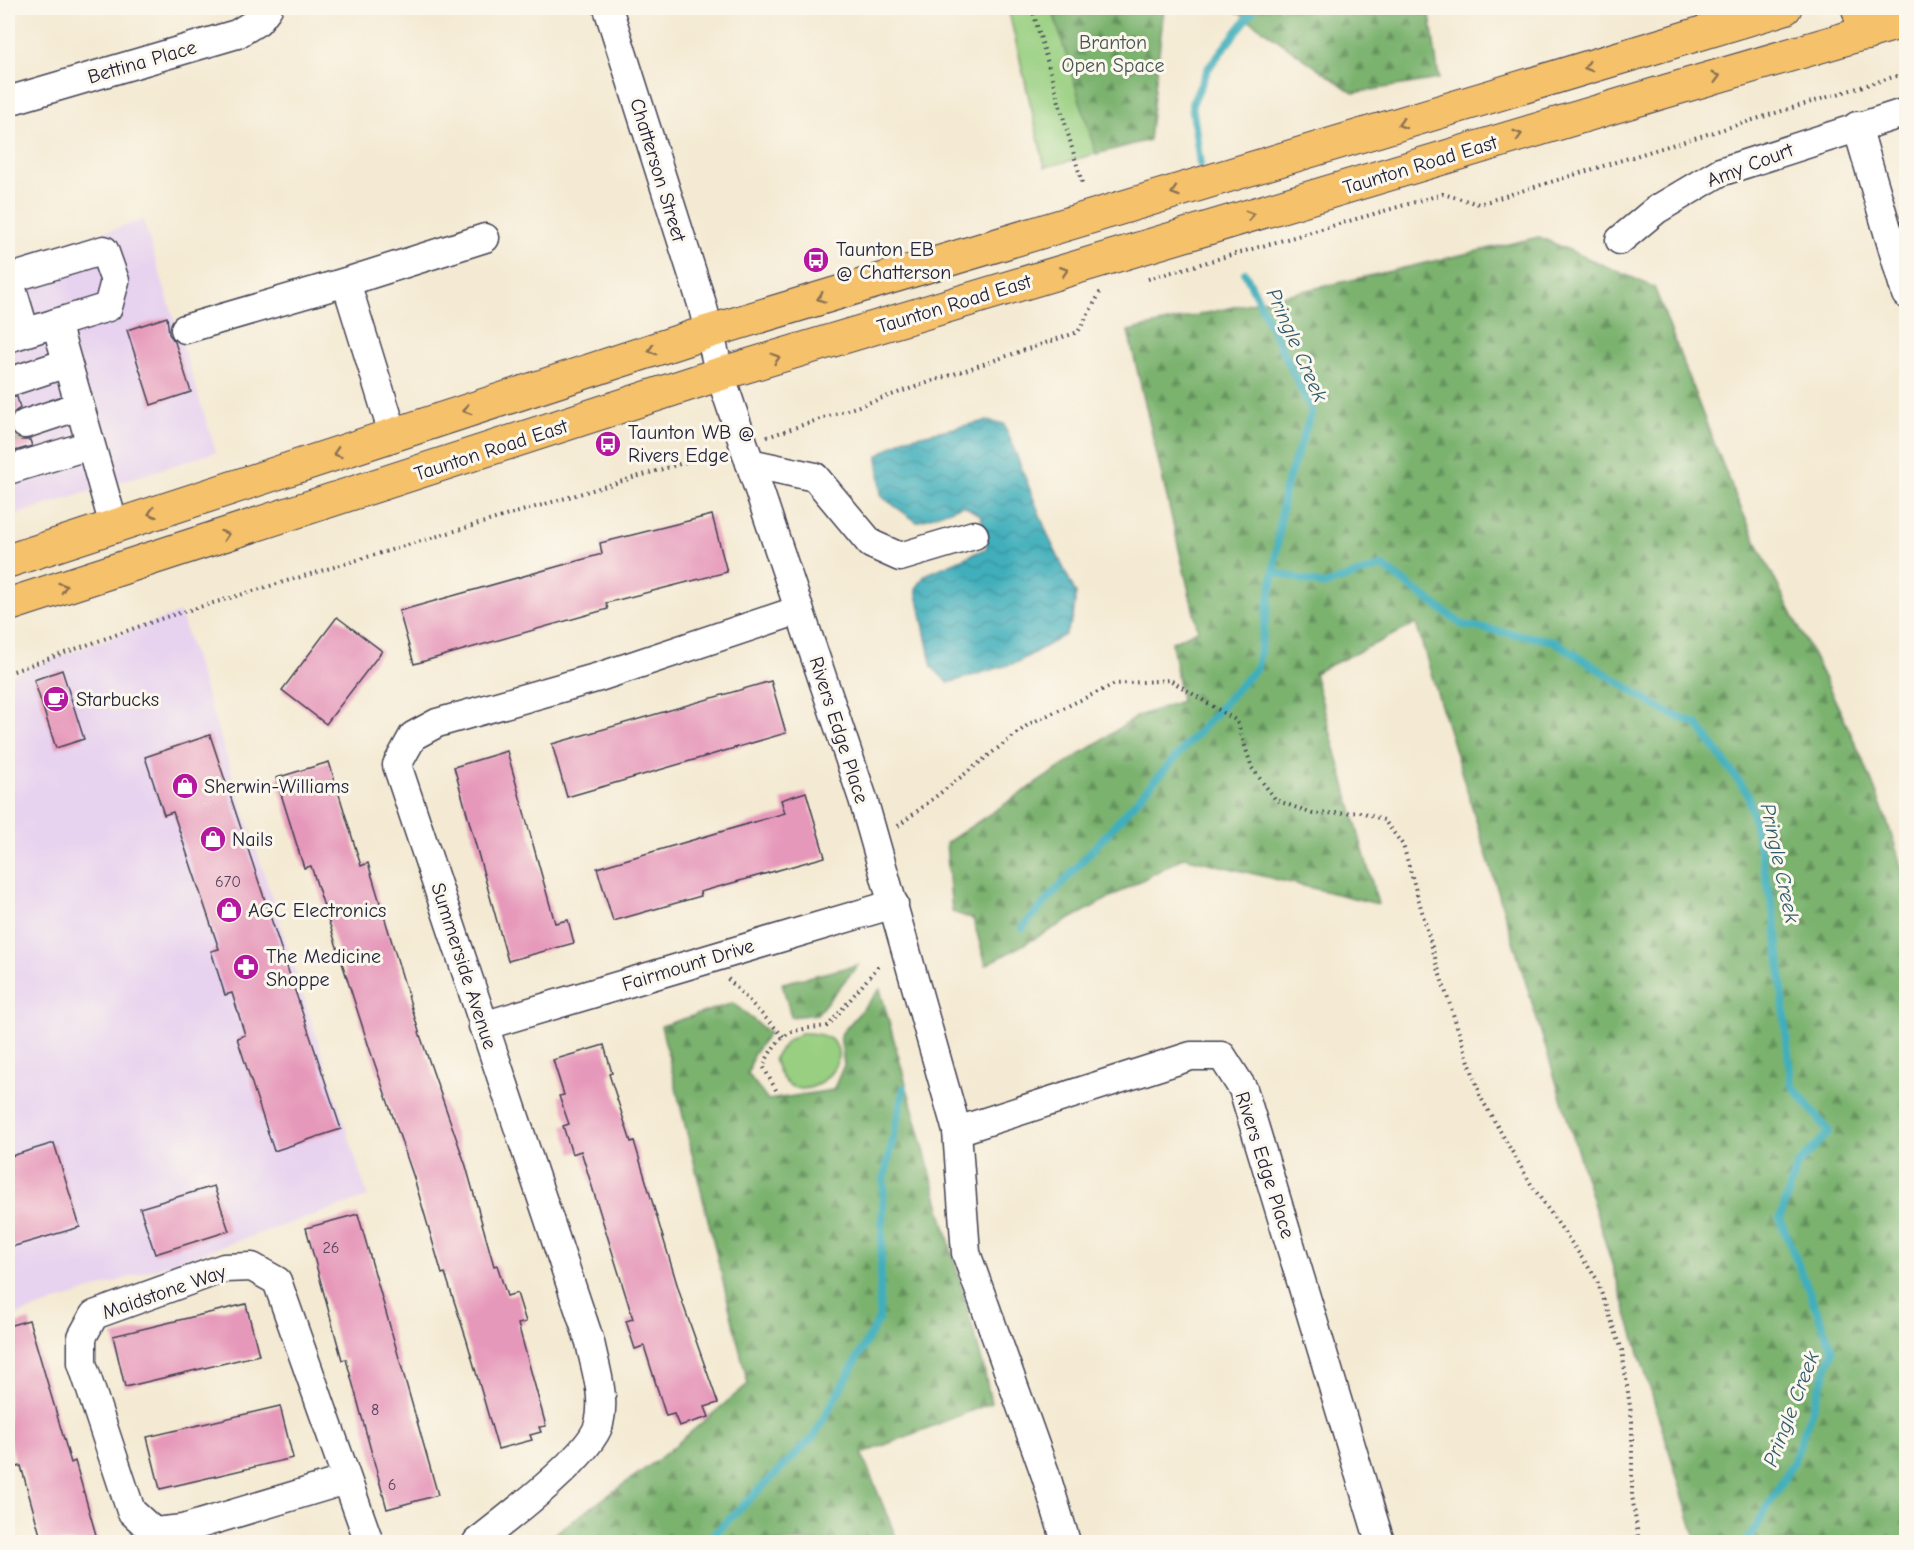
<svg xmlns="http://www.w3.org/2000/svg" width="1914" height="1550" font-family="'Comic Neue',sans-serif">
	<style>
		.built { fill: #e7d2ef }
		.forest { fill: url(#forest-firs); stroke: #4e6a54; stroke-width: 1.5 }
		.park { fill: #98cf80; stroke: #5d785e; stroke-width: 1.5 }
		.water { fill: url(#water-waves); stroke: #31687b; stroke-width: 1.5 }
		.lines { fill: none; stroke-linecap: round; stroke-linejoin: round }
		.stream { stroke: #40afbb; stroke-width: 8 }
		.building { fill: #e698ba }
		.minor-tunnel { stroke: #cac2b5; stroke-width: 28; stroke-dasharray: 28 14; stroke-linecap: butt }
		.minor-casing { stroke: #424052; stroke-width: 31 }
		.major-casing { stroke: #424052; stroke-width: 35 }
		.path { stroke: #424052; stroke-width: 4; stroke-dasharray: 1.5 4.5; stroke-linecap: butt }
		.minor { stroke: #fff; stroke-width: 28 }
		.major { stroke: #f5c16b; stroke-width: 33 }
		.oneway { stroke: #8c7253 }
		.labels { text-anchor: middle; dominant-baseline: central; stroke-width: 6; stroke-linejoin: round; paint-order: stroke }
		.number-label { font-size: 16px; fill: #53405b }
		.park-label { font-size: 20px; fill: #455650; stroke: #fbf7ec }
		.street-label { font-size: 20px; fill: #22223b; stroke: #fbf7ec }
		.poi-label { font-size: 20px; fill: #22223b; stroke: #fbf7ec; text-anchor: start }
		.water-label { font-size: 21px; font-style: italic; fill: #2e5a6e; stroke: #fbf7ec }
	</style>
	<defs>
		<pattern id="forest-firs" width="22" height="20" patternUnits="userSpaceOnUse" patternTransform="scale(1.5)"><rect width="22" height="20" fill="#7ab26e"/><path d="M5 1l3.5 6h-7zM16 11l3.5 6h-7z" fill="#64905c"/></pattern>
		<pattern id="water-waves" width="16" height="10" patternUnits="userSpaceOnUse" patternTransform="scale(1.5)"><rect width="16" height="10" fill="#40afbb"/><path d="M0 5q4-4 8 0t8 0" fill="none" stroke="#358e99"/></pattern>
	</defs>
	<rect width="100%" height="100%" fill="#fbf7ec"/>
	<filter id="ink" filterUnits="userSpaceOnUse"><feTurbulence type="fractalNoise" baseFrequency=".0167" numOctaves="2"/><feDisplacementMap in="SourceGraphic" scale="12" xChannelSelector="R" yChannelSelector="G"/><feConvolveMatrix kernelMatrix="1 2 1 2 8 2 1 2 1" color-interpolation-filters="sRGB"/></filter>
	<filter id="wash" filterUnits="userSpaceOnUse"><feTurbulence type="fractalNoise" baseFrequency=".008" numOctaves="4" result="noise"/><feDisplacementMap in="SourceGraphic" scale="24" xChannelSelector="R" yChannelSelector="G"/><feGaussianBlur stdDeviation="1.35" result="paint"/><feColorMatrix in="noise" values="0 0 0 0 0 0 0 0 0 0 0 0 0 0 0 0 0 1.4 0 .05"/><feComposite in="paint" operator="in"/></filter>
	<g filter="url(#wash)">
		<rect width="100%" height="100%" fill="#f4ead3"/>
		<g class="built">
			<path d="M 143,220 L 216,452 L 8,517 L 8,262 Z"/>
			<path d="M 180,612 L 368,1197 L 8,1318 L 8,676 Z"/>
		</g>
		<g class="forest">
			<path d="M 1052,8 L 1164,8 L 1149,140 L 1096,154 Z"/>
			<path d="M 1232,8 L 1429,8 L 1439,79 L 1353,93 Z"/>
			<path d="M 1539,237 L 1654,287 C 1684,363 1711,441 1744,515 C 1799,637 1873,753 1906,884 L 1906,1542 L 1697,1542 L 1416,624 L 1314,673 L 1378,904 L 1184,857 L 986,965 L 973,919 L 952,912 L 946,843 L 1138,716 L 1181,701 L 1172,642 L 1198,630 L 1128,331 Z"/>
			<path d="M 858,965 L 817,1014 L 791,1017 L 782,983 Z"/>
			<path d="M 880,989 L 984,1369 L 991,1403 L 862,1454 L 898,1542 L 543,1542 L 660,1458 L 748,1384 L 661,1026 L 733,1003 L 769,1033 L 753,1055 L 748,1074 L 768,1100 L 833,1090 L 844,1065 L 840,1035 Z"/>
		</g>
		<g class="park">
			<path d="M 1008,8 L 1052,8 L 1096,154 L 1045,167 Z"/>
			<path d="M 801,1033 C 890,1031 794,1141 774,1058 L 787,1041 Z"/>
		</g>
		<path class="water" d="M 986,421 L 1004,424 L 1049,538 L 1076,594 L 1073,618 L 1065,635 L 1018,662 L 948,683 L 932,667 L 916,589 L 925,575 L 987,548 L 981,516 L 963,505 L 917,522 L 881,496 L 878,456 L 903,439 Z"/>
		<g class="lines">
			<g class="stream">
				<path d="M 1200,164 L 1192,104 L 1209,67 L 1255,8"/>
				<path d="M 1274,572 L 1324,585 L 1382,566 L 1463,625 L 1554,641 L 1666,712 L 1697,724 L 1748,794 L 1776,924 L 1791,1084 L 1829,1132 L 1797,1166 L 1780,1219 L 1833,1351 L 1793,1463 L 1747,1542"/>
				<path d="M 1022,928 L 1257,667 L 1274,572 L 1284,491 L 1312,411 L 1245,273"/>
				<path d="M 706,1542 L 814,1436 L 879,1319 L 884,1179 L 904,1088"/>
			</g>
		</g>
		<g id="blocks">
			<g class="building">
				<path d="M 167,317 L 169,334 L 175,342 L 191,392 L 151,405 L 127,330 Z"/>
				<path d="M 8,397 L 17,397 L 20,408 L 13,413 L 9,420 L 10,430 L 21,440 L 30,440 L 32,446 L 8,453 Z"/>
				<path d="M 712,515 L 727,572 L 606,603 L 608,609 L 414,664 L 399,611 L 602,554 L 600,543 Z"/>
				<path d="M 337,617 L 382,651 L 326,724 L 282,690 Z"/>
				<path d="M 62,670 L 84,739 L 56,748 L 34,680 Z"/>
				<path d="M 771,681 L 786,733 L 567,797 L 552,744 Z"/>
				<path d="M 210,735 L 341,1129 L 274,1151 L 237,1038 L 245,1035 L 232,993 L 225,995 L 211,951 L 219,949 L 173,812 L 164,815 L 145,757 Z"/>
				<path d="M 507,751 L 555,923 L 568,920 L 574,943 L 508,961 L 454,767 Z"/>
				<path d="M 329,762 L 361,866 L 368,863 L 420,1035 L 466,1166 L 494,1266 L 497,1265 L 507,1296 L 517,1293 L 526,1322 L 518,1324 L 546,1426 L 539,1427 L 541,1432 L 530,1435 L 532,1440 L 498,1449 L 467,1341 L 445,1273 L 442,1274 L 414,1178 L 369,1047 L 311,866 L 304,868 L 276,778 Z"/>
				<path d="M 806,792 L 825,857 L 700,892 L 701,896 L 613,921 L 597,868 L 785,813 L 781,800 Z"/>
				<path d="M 604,1045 L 612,1073 L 609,1074 L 631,1142 L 634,1141 L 683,1304 L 718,1403 L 705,1407 L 709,1417 L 679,1426 L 674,1414 L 666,1416 L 644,1346 L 635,1349 L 626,1321 L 633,1319 L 581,1151 L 572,1154 L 563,1126 L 569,1124 L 559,1096 L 564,1095 L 553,1060 Z"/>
				<path d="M 54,1143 L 80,1227 L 8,1248 L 8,1157 Z"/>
				<path d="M 214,1186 L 229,1231 L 155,1254 L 140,1208 Z"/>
				<path d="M 358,1214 L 438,1495 L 387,1509 L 346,1359 L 342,1360 L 306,1228 Z"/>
				<path d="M 246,1304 L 259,1355 L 125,1387 L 113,1336 Z"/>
				<path d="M 29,1320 L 71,1463 L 75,1461 L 98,1542 L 42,1542 L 21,1466 L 17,1467 L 8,1436 L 8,1326 Z"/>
				<path d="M 280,1406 L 293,1458 L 160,1489 L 147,1437 Z"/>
			</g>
		</g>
	</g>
	<g filter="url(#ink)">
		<use href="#blocks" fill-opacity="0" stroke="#424052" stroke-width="1.5"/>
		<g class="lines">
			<path class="minor-tunnel" d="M 8,429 L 25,424"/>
			<g class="minor-casing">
				<g id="minor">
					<path d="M 608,8 L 702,304 L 720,374 L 863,799 L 957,1131 L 966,1253 L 1046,1476 L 1066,1542"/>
					<path d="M 8,101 L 237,34 L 258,21 L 268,8"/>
					<path d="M 1857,126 L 1906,294"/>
					<path d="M 1620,240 L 1656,210 L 1720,172 L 1906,112"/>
					<path d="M 8,279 L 104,250 L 115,281 L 108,307 L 56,323"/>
					<path d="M 9,279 L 25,332"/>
					<path d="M 346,282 L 485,238"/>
					<path d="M 185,329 L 346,282 L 393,434"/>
					<path d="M 8,338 L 56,323 L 114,526"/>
					<path d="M 12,381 L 67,363"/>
					<path d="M 25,424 L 79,406"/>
					<path d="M 750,463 L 815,477 L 871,544 L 900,557 L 974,535"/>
					<path d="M 8,470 L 90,445"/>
					<path d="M 483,1026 L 894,904"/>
					<path d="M 957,1131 L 1191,1056 L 1222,1056 L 1243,1089 L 1380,1542"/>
					<path d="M 346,1480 L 183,1529 L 154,1532 L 131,1511 L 82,1363 L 82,1337 L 94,1315 L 224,1268 L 252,1267 L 277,1281 L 369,1542"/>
					<path d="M 477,1542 C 504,1521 591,1455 599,1424 C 606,1396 595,1368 590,1342 L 397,765 L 413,736 L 437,723 L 599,677 L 799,610"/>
				</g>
			</g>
			<g class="major-casing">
				<g id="major">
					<path d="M 1858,8 L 1866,34"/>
					<path d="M 8,561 L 708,332 L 1785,8"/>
					<path d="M 8,605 L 720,374 L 1660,93 L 1906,21"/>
				</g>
			</g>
			<g class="path">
				<path d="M 1032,8 L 1083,186"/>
				<path d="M 1148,279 L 1443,194 L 1479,204 L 1906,73"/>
				<path d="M 767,437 L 1078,332 L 1100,293 L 1103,292"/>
				<path d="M 8,673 L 166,617 L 720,452"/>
				<path d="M 898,826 L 1029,724 L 1115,684 L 1170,680 L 1237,721 L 1252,768 L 1276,800 L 1313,814 L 1361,812 L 1384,820 L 1403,845 L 1440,975 L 1481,1098 L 1532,1186 L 1596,1278 L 1622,1350 L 1632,1421 L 1632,1495 L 1639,1542"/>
				<path d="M 728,979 L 784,1037"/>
				<path d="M 776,1090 L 763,1066 C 781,1030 790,1030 828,1026 L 881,963"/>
			</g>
			<use href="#minor" class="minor"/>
			<use href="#major" class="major"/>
		</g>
		<defs><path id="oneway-chevron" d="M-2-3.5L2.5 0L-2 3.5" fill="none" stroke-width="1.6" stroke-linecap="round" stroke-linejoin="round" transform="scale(1.5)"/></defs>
		<g class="oneway">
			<use href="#oneway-chevron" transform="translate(1588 67) rotate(163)"/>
			<use href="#oneway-chevron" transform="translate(1716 77) rotate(-16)"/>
			<use href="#oneway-chevron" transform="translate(1402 124) rotate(163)"/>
			<use href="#oneway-chevron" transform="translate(1518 135) rotate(-17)"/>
			<use href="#oneway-chevron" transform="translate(1175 192) rotate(163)"/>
			<use href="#oneway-chevron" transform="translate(1250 215) rotate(-17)"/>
			<use href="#oneway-chevron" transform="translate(1064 271) rotate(-17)"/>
			<use href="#oneway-chevron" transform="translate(821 298) rotate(163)"/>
			<use href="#oneway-chevron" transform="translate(652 350) rotate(162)"/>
			<use href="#oneway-chevron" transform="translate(776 358) rotate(-17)"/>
			<use href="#oneway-chevron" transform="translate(467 410) rotate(162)"/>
			<use href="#oneway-chevron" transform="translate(337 453) rotate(162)"/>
			<use href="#oneway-chevron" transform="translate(152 513) rotate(162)"/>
			<use href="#oneway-chevron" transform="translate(225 535) rotate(-18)"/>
			<use href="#oneway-chevron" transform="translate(63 587) rotate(-18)"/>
		</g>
	</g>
	<defs>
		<g id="bus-disc" transform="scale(1.35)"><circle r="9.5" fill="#b5179e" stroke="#fbf7ec"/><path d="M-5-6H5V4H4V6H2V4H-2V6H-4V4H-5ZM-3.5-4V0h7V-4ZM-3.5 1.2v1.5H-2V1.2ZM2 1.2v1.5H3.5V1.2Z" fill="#fff"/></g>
		<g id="cafe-disc" transform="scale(1.35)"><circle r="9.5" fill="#b5179e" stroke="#fbf7ec"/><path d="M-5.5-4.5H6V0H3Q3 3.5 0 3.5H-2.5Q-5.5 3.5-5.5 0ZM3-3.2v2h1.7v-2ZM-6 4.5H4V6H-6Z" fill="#fff"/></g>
		<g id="shop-disc" transform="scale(1.35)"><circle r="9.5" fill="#b5179e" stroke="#fbf7ec"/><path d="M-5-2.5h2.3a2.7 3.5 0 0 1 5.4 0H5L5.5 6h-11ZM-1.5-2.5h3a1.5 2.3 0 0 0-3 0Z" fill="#fff"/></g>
		<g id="pharmacy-disc" transform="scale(1.35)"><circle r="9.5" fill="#b5179e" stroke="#fbf7ec"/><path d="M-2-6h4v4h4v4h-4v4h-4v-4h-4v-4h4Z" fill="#fff"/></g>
	</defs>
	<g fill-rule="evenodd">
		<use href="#bus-disc" x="816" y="260"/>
		<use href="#bus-disc" x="608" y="444"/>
		<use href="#cafe-disc" x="56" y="699"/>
		<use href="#shop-disc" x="185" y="786"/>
		<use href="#shop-disc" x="213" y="839"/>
		<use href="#shop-disc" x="229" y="910"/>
		<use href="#pharmacy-disc" x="246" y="967"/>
	</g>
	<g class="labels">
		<g class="number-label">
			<text x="228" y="882">670</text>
			<text x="331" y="1248">26</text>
			<text x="375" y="1410">8</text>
			<text x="392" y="1485">6</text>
		</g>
		<g class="park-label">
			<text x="1113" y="42">Branton<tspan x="1113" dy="23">Open Space</tspan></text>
		</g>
		<g class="street-label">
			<text transform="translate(142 62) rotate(-16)">Bettina Place</text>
			<text transform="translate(1420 165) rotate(-17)">Taunton Road East</text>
			<text transform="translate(1750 165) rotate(-21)">Amy Court</text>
			<text transform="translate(658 170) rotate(73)">Chatterson Street</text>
			<text transform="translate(954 304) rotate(-17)">Taunton Road East</text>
			<text transform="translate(491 450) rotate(-18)">Taunton Road East</text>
			<text transform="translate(839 730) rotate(72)">Rivers Edge Place</text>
			<text transform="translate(688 965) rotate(-17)">Fairmount Drive</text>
			<text transform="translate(464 966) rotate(72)">Summerside Avenue</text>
			<text transform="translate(1265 1165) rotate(72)">Rivers Edge Place</text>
			<text transform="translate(164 1292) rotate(-19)">Maidstone Way</text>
		</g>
		<g class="poi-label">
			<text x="836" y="249">Taunton EB<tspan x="836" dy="23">@ Chatterson</tspan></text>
			<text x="628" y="432">Taunton WB @<tspan x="628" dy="23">Rivers Edge</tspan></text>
			<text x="76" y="699">Starbucks</text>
			<text x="204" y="786">Sherwin-Williams</text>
			<text x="232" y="839">Nails</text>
			<text x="248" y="910">AGC Electronics</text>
			<text x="266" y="956">The Medicine<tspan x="266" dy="23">Shoppe</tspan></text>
		</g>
		<g class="water-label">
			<text transform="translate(1297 345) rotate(66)">Pringle Creek</text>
			<text transform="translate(1780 863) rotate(78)">Pringle Creek</text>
			<text transform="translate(1791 1409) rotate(-69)">Pringle Creek</text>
		</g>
	</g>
	<rect width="1914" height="1550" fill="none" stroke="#fbf7ec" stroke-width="30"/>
</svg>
